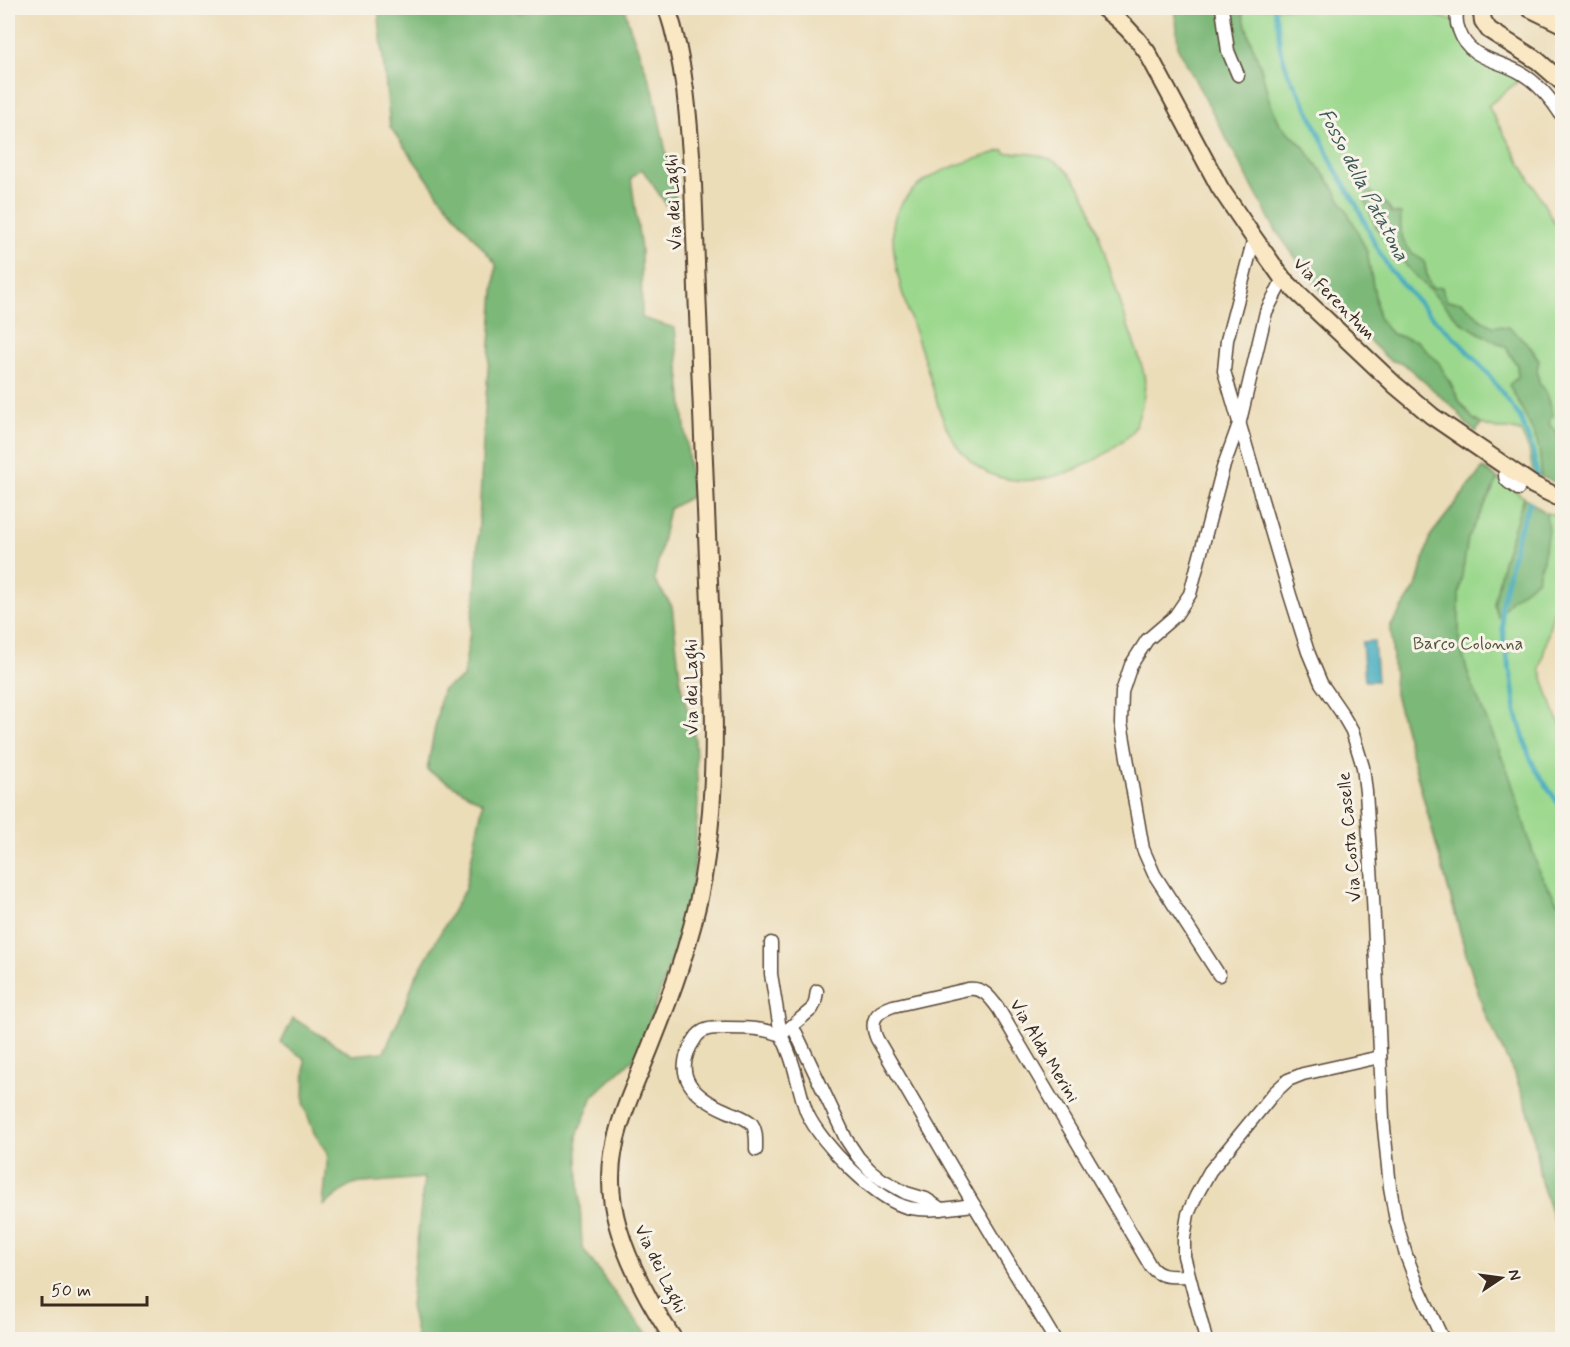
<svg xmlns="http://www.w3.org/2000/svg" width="1570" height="1347" font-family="Mynerve,sans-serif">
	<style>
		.green { fill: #9bd88d; stroke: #6b8156; stroke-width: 1.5 }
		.forest { fill: #7cb878; stroke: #5c714b; stroke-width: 1.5 }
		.water { fill: #3faabe; stroke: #3d6a6e; stroke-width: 1.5 }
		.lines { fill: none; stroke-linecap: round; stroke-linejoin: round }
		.stream { stroke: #3faabe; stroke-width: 4.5 }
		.street-casing { stroke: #564535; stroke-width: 15 }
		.secondary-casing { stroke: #564535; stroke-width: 20 }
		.street { stroke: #fff; stroke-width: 12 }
		.secondary { stroke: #fae7c3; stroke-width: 16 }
		.labels { text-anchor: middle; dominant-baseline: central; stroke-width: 6; stroke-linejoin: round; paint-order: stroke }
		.street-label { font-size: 18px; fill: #3b2a1e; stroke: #f7f3e8 }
		.park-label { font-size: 18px; fill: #53563a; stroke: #f7f3e8 }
		.water-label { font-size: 20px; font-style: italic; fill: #3c5756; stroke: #f7f3e8 }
	</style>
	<rect width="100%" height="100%" fill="#f7f3e8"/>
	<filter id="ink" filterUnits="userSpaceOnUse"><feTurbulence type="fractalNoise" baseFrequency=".0167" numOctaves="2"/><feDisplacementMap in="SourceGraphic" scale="12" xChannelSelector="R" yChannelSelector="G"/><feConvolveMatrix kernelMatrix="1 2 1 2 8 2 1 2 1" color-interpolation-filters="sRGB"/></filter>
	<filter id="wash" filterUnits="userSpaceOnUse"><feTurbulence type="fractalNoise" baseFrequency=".008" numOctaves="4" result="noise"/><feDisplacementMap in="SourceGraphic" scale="24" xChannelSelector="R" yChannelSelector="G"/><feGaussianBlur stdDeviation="1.35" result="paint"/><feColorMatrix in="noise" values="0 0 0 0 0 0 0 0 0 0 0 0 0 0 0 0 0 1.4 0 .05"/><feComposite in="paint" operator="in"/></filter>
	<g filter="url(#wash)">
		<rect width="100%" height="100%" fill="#ecddb9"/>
		<g class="green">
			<path d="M 1241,8 L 1430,8 L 1437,16 L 1454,21 L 1460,40 L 1523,77 L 1488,106 L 1562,236 L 1562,432 L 1552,429 L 1549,425 L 1545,390 L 1539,383 L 1537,369 L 1539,360 L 1529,345 L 1523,340 L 1499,326 L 1492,327 L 1483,321 L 1462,302 L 1447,301 C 1443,294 1436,293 1432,287 C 1426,281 1426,269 1424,262 L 1413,255 L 1401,237 L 1400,225 L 1387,205 L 1367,189 L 1366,202 L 1376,227 L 1410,270 L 1461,322 L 1481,334 L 1506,347 L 1517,365 L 1518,377 L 1527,419 L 1538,444 L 1541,460 L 1541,477 L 1533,474 L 1529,450 L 1521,432 L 1509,429 L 1497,429 L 1481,424 L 1473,419 L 1461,404 L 1449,380 L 1417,341 L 1392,334 L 1379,319 L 1367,252 L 1303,146 L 1280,124 L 1269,100 L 1261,68 L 1250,39 Z"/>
			<path d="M 1004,150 L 1005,153 C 1049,150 1069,164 1088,202 C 1101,243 1114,283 1127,323 C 1132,339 1141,359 1144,375 C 1147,391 1140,418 1132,432 C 1129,437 1123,440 1118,444 C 1084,473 1020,495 979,468 C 969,460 958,450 952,438 C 939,416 934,389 926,365 C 913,323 893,279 893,234 C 892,225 895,215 899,208 C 919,171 968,162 1004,150 Z"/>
			<path d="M 1483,468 L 1546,513 L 1562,516 L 1562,573 L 1540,669 L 1554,711 L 1562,728 L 1562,1244 L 1541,1182 L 1531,1119 L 1517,1080 L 1485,1014 L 1466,954 L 1395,694 L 1391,626 L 1416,587 L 1431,535 Z"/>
		</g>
		<g class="forest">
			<path d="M 378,8 L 516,8 L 519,13 L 531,8 L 625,8 L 628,22 L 653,90 L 673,186 L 678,216 L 670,210 L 642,169 L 631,178 L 641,250 L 642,318 L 675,328 L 692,496 L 669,509 L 654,580 L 672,606 L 681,685 L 695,739 L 698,803 L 693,884 L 671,961 L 638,1054 L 593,1096 L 577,1136 L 582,1247 L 616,1295 L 651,1339 L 418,1339 L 417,1338 L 410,1306 L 424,1178 L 352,1184 L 323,1206 L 328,1154 L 314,1133 L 304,1105 L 305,1059 L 281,1043 L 293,1018 L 352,1055 L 384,1052 L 405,1006 L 414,980 L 465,889 L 483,803 L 427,770 L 442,690 L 463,678 L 475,598 L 484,424 L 496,264 L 441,198 L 390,127 Z"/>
			<path d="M 1174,8 L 1241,8 L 1250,39 L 1261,68 L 1269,100 L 1280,124 L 1303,146 L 1333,187 L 1354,224 L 1367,252 L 1379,319 L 1392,334 L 1417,341 L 1439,363 L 1461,404 L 1473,419 L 1481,424 L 1476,432 L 1467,425 L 1456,410 L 1404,364 L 1389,360 L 1335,307 L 1305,271 L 1275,229 L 1178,48 L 1176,15 Z"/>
			<path d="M 1367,189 L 1387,205 L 1391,213 L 1401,214 C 1399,237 1404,250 1424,261 L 1428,280 L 1432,288 L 1442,287 L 1444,295 L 1447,301 L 1462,302 L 1483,321 L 1492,326 L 1499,326 L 1510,328 L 1516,333 L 1529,345 L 1539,360 L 1537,369 L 1539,383 L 1545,390 L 1553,416 L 1550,419 C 1548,425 1551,428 1556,430 L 1562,455 L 1562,477 L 1559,478 L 1558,483 L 1541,477 C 1541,465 1541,453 1537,442 C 1530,422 1519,404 1509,385 L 1518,377 L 1517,365 L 1506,347 L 1481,334 L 1461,322 L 1410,270 L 1376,227 L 1366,203 Z"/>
			<path d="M 1483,468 L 1498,479 L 1468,538 L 1459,595 L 1459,642 L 1469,677 L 1510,777 L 1539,872 L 1562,909 L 1562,1244 L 1541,1182 L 1531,1119 L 1517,1080 L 1485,1014 L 1466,953 L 1395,694 L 1391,626 L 1416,587 L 1431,535 Z"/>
			<path d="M 1524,497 L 1546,513 L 1548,530 L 1543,560 L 1537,580 L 1511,600 L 1498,617 L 1494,604 L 1503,561 Z"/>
		</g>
		<path class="water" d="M 1374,641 L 1377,681 L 1365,681 L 1362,642 Z"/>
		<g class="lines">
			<g class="stream">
				<path d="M 1274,8 L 1278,26 L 1280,48 L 1288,73 L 1307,107 L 1334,167 L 1356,204 L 1375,244 L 1390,270 L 1427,312 L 1458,341 L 1489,375 L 1520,417 L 1533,451 L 1537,475"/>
				<path d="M 1530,502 L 1518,534 L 1501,606 L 1504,643 L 1512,680 L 1516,712 L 1529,755 L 1536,770 L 1562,809"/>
			</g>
		</g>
	</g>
	<g filter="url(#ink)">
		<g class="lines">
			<g class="street-casing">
				<g id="street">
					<path d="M 1222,8 L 1228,51 L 1238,75"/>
					<path d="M 1458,8 C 1456,15 1456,23 1459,30 C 1469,60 1497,59 1521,73 C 1538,83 1551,99 1562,116"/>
					<path d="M 1254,238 L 1227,340 L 1224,371 L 1290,595 L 1308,652 L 1321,683 L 1341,712 L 1352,731 L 1363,767 L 1366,792 L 1373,898 L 1383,1118 L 1390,1187 L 1396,1221 L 1406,1255 L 1418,1286 L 1443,1340"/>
					<path d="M 1507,468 C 1501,481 1509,482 1518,489"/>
					<path d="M 771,943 L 771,974 L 781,1035"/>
					<path d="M 1219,975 L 1154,874 L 1143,849 L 1121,723 L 1122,692 L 1131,665 L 1147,640 L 1175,616 L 1190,594 L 1223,468 L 1240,421 L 1266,312 L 1283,279"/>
					<path d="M 796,1033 L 846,1139 L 858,1157 L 870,1170 L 881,1179 L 906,1193 L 926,1199 L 941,1209"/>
					<path d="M 781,1035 L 812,1009 L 815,1003 L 817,991"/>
					<path d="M 756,1150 C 756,1142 757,1131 752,1124 C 746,1117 735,1115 727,1111 C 694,1097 670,1075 695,1039 C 702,1027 714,1028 727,1028 C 746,1028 764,1028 781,1035 C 789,1050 794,1066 798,1083 C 801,1093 803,1104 807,1113 C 821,1144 877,1201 910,1208 C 931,1212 953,1207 974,1205"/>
					<path d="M 1055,1340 L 974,1205 L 877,1039 C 869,1021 875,1012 893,1006 L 968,989 C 983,987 990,997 998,1008 L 1151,1267 C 1161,1279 1174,1276 1189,1276"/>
					<path d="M 1206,1340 L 1184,1256 L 1184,1238 L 1188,1214 L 1196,1196 L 1210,1171 L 1274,1093 L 1288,1080 L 1303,1074 L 1380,1057"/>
				</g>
			</g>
			<g class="secondary-casing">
				<g id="secondary">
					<path d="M 667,8 C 686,65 689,124 693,184 C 698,309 702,434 708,559 C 712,656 720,761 706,857 C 698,920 677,980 653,1040 C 636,1085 610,1131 611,1181 C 611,1234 645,1296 674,1340"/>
					<path d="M 1103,8 C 1120,20 1135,35 1147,52 L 1220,188 L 1254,238 L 1283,279 L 1395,385 L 1432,416 L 1533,485 L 1562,499"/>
					<path d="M 1481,8 L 1483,21 L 1489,30 L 1538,61 L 1562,82"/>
					<path d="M 1529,8 L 1562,24"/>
				</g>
			</g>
			<use href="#street" class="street"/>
			<use href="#secondary" class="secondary"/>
		</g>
	</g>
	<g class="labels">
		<g class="street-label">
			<text transform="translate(674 202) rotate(-93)">Via dei Laghi</text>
			<text transform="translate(1334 299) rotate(45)">Via Ferentum</text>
			<text transform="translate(692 687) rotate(-91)">Via dei Laghi</text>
			<text transform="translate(1350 837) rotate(-95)">Via Costa Caselle</text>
			<text transform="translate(1044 1051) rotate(59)">Via Alda Merini</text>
			<text transform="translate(660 1269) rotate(64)">Via dei Laghi</text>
		</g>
		<g class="park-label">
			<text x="1468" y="644">Barco Colonna</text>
		</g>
		<g class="water-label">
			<text transform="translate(1363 185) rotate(62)">Fosso della Patatona</text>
		</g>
	</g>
	<rect width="1570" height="1347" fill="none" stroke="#f7f3e8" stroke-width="30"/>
	<g transform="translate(1501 1278) rotate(77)" stroke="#f7f3e8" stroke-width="4.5" paint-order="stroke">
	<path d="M0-4.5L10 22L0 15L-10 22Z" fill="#3b2a1e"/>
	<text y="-9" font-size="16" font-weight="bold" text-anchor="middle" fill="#3b2a1e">N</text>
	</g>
	<path d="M42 1296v9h105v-9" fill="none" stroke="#3b2a1e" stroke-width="3"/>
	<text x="51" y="1296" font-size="18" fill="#3b2a1e" stroke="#f7f3e8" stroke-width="4.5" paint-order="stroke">50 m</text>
</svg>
